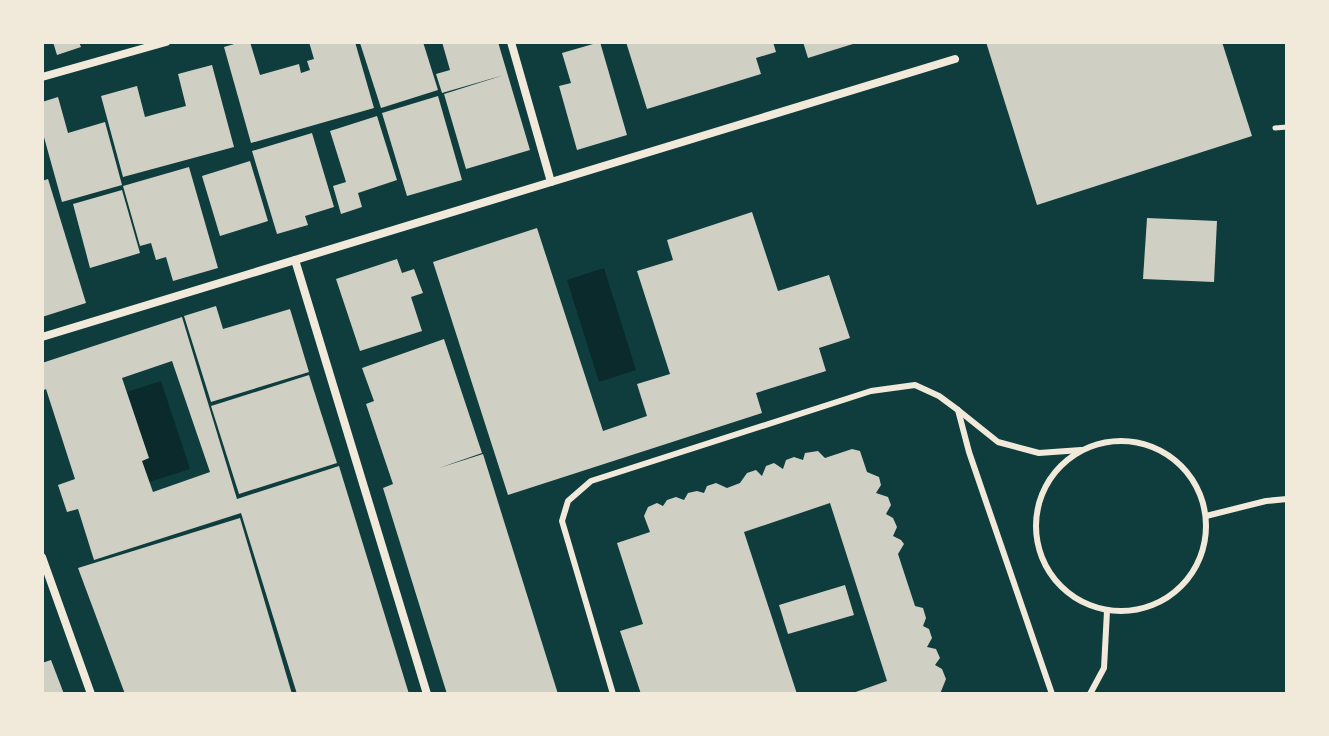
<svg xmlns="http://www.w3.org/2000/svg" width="1329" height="736" font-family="Poppins,sans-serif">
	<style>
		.water { fill: #0a2a2b }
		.building { fill: #cfcfc3; fill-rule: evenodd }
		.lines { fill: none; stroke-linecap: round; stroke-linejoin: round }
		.path { stroke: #f1e9da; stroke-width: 5 }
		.service { stroke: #f1e9da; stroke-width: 6 }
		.minor { stroke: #f1e9da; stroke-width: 8 }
	</style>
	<rect width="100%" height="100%" fill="#0f3d3e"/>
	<g class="water">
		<path d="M 604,268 L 636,370 L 599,382 L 567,280 Z"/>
		<path d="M 161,381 L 190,469 L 149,482 L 142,461 L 149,458 L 127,392 Z"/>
	</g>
	<g class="building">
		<path d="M 53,42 L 79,42 L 81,47 L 57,55 Z"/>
		<path d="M 241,42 L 250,42 L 260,75 L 299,64 L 301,73 L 310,70 L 307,61 L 314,59 L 309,42 L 355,42 L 374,108 L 251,143 L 224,47 Z"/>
		<path d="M 364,42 L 423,42 L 438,90 L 381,108 L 360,43 Z"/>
		<path d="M 442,42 L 498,42 L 530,150 L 466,169 L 444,94 L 504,75 L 442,93 L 436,74 L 450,70 Z"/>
		<path d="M 600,42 L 627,135 L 577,150 L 559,86 L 571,83 L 562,53 Z"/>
		<path d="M 626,42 L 773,42 L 776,52 L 756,58 L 761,74 L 647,109 Z"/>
		<path d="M 803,42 L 856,42 L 856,43 L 808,58 Z"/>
		<path d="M 986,42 L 1222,42 L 1252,136 L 1037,205 Z"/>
		<path d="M 212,65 L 234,147 L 123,177 L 101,96 L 137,86 L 145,117 L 163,112 L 186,106 L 178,74 Z"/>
		<path d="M 438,96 L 462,180 L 407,196 L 382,113 Z"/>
		<path d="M 58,97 L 68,133 L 105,122 L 122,185 L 62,202 L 42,130 L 42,102 Z"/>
		<path d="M 377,116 L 397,180 L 358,193 L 362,207 L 341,214 L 333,186 L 346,182 L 330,131 Z"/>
		<path d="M 312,133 L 334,207 L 305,216 L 308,225 L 277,234 L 252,151 Z"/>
		<path d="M 250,161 L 268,221 L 220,236 L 202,176 Z"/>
		<path d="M 189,167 L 218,268 L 173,281 L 166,257 L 156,260 L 151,243 L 140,246 L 123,186 Z"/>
		<path d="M 48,179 L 86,303 L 42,317 L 42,181 Z"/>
		<path d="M 122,190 L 140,253 L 90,268 L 73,204 Z"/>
		<path d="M 752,212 L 778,291 L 829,275 L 850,338 L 819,348 L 826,371 L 756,393 L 762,413 L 508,495 L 433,262 L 537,228 L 603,431 L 647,416 L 637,384 L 670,374 L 637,271 L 673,260 L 667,240 Z"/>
		<path d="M 1147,218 L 1217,221 L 1214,282 L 1143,279 Z"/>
		<path d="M 397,259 L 402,273 L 414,269 L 423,293 L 411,297 L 422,331 L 360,351 L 336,279 Z"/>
		<path d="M 216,306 L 223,329 L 290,309 L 309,372 L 211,402 L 184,316 Z"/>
		<path d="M 182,317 L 237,499 L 339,466 L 409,694 L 297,694 L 241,513 L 94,560 L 78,509 L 67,512 L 58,485 L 75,479 L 46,389 L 42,391 L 42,363 ZM 172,361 L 210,472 L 153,492 L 142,461 L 149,458 L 122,378 Z"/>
		<path d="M 444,339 L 482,453 L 439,468 L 483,454 L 558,694 L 447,694 L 383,488 L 393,484 L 366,404 L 374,401 L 362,368 Z"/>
		<path d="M 309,375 L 337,463 L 239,494 L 211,406 Z"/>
		<path d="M 852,449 L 860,451 L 867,472 L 879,477 L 881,485 L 876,493 L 888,497 L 891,505 L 886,514 L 893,518 L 897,527 L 893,536 L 901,540 L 904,544 L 898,554 L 915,606 L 923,608 L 926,618 L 923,626 L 929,629 L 932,638 L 927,647 L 936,649 L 940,658 L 935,665 L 942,669 L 946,679 L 940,694 L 850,694 L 887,681 L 830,503 L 744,532 L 797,694 L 641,694 L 620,631 L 643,624 L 617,543 L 650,532 L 644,516 L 648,507 L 657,503 L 663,506 L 667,500 L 676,497 L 684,500 L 688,493 L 697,491 L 704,493 L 707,486 L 716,483 L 727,488 L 740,483 L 747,473 L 756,470 L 762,476 L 766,466 L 774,463 L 783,469 L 786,460 L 794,457 L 803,460 L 805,453 L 818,451 L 825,458 Z"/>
		<path d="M 240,518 L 292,694 L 125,694 L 78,568 Z"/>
		<path d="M 845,585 L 854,615 L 788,634 L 779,605 Z"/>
		<path d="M 51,660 L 64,694 L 42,694 L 42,663 Z"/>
	</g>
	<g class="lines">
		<path class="path" d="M 1275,128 L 1287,127"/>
		<g class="service">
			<path d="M 958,410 L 998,442 L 1039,453 L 1081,450"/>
			<circle cx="1121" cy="526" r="85"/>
			<path d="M 1206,516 L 1266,501 L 1287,499"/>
			<path d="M 613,694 L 562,521 L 568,501 L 591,481 L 871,391 L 915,385 L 939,396 L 958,410 L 969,452 L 1052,694"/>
			<path d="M 1090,694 L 1104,668 L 1107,611"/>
		</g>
		<g class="minor">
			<path d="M 511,42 L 551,182"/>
			<path d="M 42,77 L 166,42"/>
			<path d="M 295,260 L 427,694"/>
			<path d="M 42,337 L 955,59"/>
			<path d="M 42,557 L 91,694"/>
		</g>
	</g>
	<rect width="1329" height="736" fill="none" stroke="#f1e9da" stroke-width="88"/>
</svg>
